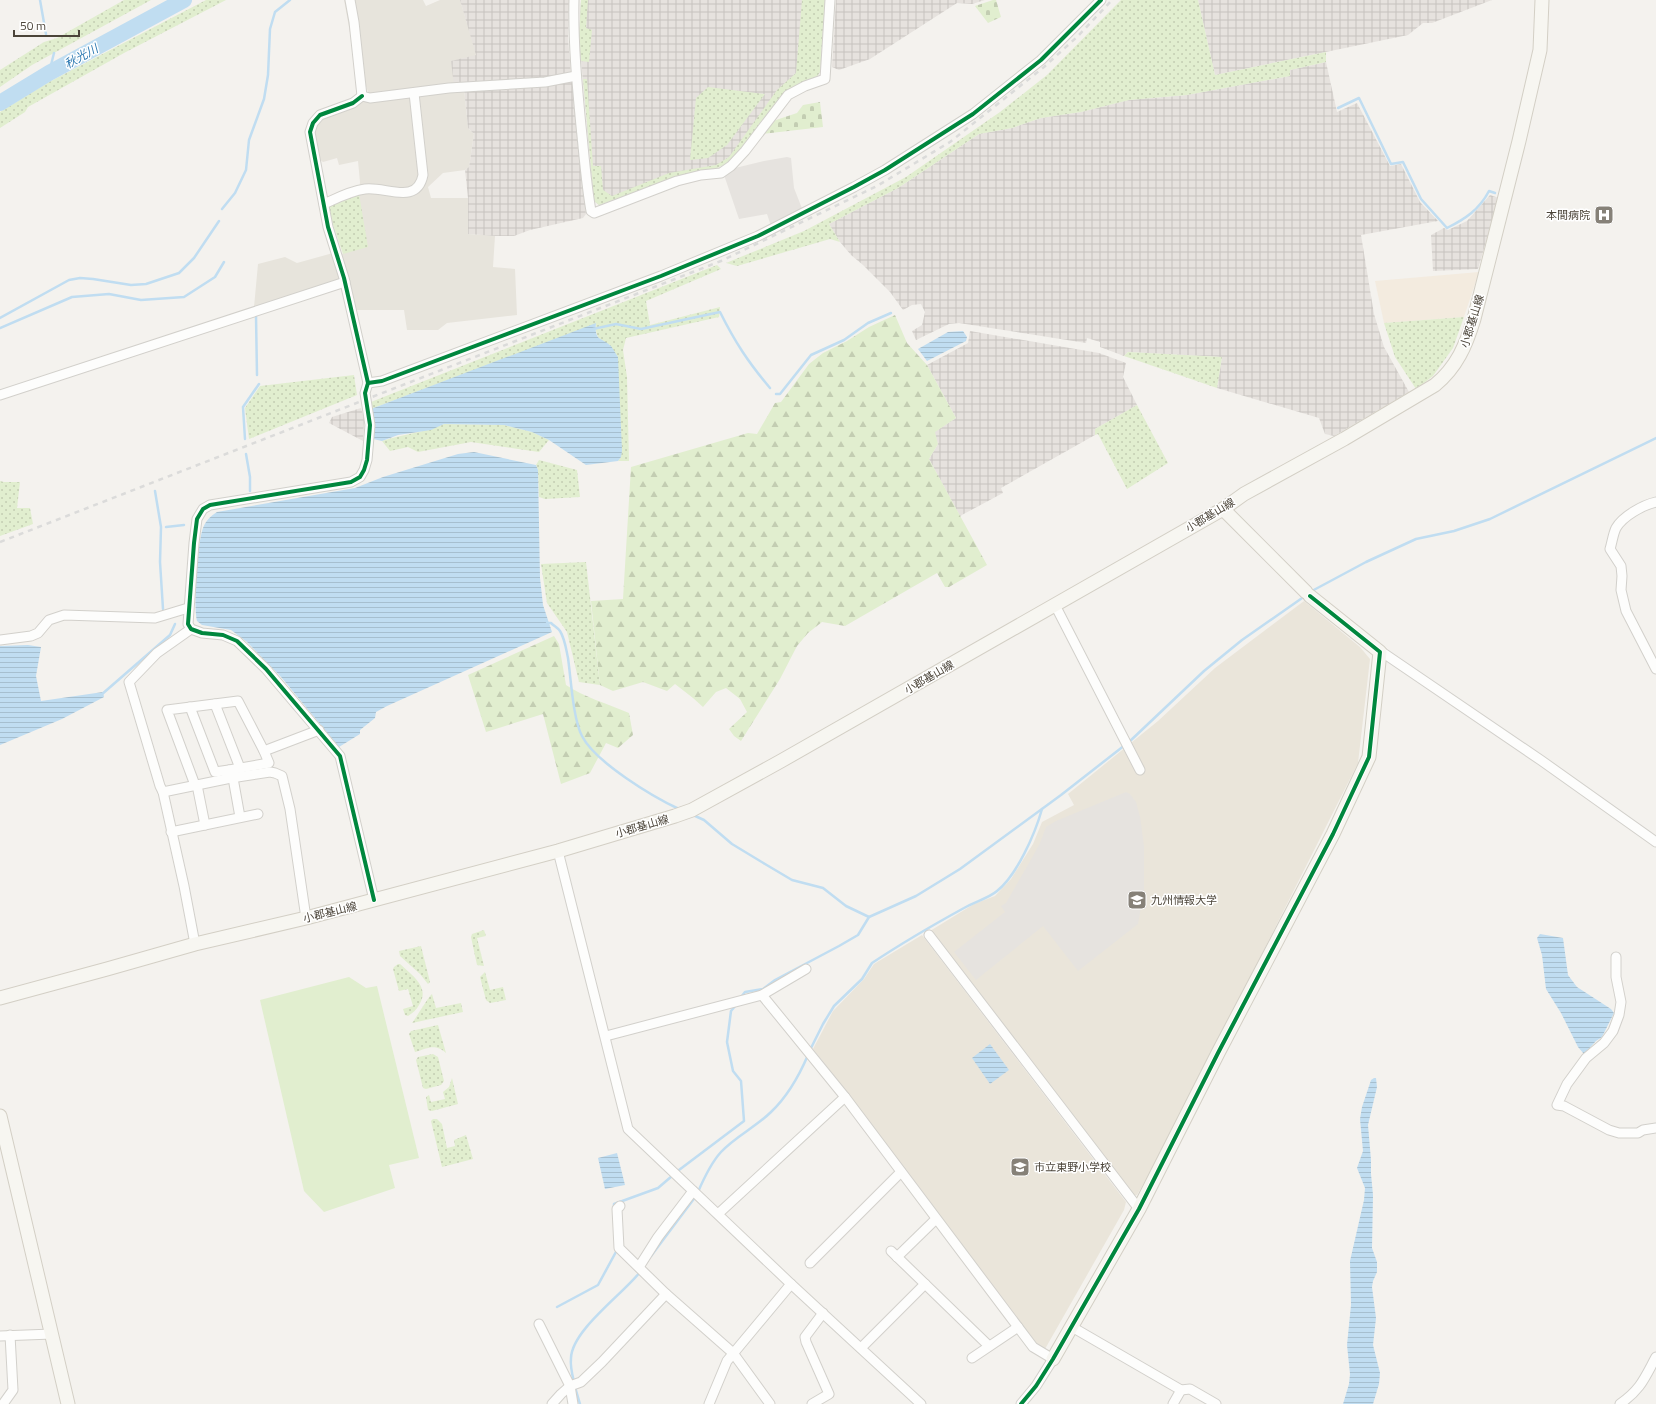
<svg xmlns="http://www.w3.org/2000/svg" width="1656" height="1404" font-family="'Titillium Web','Noto Sans JP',sans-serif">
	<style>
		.residential { fill: #e7e4dc }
		.commercial { fill: #f3ebdf }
		.industrial { fill: url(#industrial-grid) }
		.education { fill: #eae5da }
		.grass { fill: url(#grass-dots) }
		.forest { fill: url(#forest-firs) }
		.cemetery { fill: url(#cemetery-stones) }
		.park { fill: #e1eecf }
		.parking { fill: #e6e3df }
		.water { fill: url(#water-rules) }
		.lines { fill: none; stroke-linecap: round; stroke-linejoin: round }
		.stream { stroke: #c0ddf1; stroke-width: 2.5 }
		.river { stroke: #c0ddf1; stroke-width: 16 }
		.street-casing { stroke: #d2d0cb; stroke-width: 11 }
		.secondary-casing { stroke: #d3cfc5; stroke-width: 15 }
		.street { stroke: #fdfdfc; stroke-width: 9 }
		.secondary { stroke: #f7f6f1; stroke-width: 13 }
		.rail { stroke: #dbdbda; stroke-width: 2.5; stroke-dasharray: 5 5; stroke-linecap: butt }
		.cycleway-casing { stroke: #fff; stroke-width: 6 }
		.cycleway { stroke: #00873e; stroke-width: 4 }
		.labels { text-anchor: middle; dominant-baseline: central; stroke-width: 3; stroke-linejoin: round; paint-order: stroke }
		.poi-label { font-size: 11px; fill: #4b4439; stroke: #fff; text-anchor: start }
		.street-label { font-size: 11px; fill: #4b4439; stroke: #fff }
		.water-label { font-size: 12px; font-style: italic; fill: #2e7ab2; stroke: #fff }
	</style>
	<defs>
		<pattern id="industrial-grid" width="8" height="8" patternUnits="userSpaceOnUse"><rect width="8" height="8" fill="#e6e2de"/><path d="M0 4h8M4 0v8" fill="none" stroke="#c7c3bf"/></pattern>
		<pattern id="grass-dots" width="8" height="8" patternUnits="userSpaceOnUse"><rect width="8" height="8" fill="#e1eecf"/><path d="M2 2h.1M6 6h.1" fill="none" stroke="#c3cdb2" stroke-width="1.8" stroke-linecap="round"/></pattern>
		<pattern id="forest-firs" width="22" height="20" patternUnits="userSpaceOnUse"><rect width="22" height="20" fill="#e1eecf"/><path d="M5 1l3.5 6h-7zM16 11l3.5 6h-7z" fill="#c3cdb2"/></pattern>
		<pattern id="cemetery-stones" width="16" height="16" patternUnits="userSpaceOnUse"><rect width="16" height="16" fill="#e1eecf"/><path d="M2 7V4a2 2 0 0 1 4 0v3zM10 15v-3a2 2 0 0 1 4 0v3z" fill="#c3cdb2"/></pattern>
		<pattern id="water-rules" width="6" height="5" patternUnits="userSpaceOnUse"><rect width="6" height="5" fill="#c0ddf1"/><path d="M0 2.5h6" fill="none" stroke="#a6bfcf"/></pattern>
	</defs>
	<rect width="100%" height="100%" fill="#f4f2ee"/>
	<path class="residential" d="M 344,0 L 423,0 L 426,6 L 440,0 L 460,0 L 477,56 L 451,61 L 464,88 L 468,128 L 474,134 L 469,167 L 465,170 L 443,173 L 428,187 L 431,198 L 468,198 L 468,234 L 495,236 L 493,267 L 515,269 L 517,315 L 447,323 L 438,330 L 407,330 L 404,310 L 356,310 L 349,283 L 254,307 L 258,264 L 285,257 L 297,263 L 333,253 L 343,254 L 359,194 L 360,182 L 358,161 L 339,165 L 337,158 L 323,162 L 319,159 L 313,130 L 321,118 L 372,96 L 368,92 L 366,86 L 356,88 L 353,49 Z"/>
	<path class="commercial" d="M 1479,272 L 1464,317 L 1384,323 L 1375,281 Z"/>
	<g class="industrial">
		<path d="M 460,0 L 569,0 L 568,38 L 571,74 L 543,80 L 454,86 L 451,61 L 476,55 Z"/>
		<path d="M 581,0 L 825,0 L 820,72 L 816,78 L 784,93 L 732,161 L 676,177 L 599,205 L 594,201 L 579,39 Z"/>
		<path d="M 836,0 L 985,0 L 972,4 L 957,3 L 870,59 L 839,70 L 832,67 Z"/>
		<path d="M 1198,0 L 1492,0 L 1432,23 L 1423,23 L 1408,35 L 1215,75 Z"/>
		<path d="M 1326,62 L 1337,112 L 1357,103 L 1390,166 L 1401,164 L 1420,202 L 1438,221 L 1361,235 L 1374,314 L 1384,347 L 1409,392 L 1334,436 L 1325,434 L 1319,418 L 1217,388 L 1222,357 L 1128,352 L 1124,356 L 1100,347 L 1100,342 L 1087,338 L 1086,343 L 959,323 L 949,324 L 916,340 L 912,331 L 922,325 L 925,312 L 921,304 L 912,305 L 903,310 L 890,292 L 863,265 L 851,255 L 840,242 L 829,224 L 898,188 L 979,134 L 1012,128 L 1041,118 L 1081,112 L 1129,100 L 1187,95 L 1290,76 L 1290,70 Z"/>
		<path d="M 572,81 L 586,214 L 583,218 L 530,230 L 514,236 L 495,236 L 468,234 L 468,198 L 465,170 L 469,167 L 474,134 L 468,128 L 464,88 Z"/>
		<path d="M 1490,195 L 1499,198 L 1478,269 L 1433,271 L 1431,235 L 1444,228 L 1448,230 L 1467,221 Z"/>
		<path d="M 970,331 L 1099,353 L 1126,363 L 1123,377 L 1137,405 L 1095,429 L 1095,435 L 1001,488 L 1003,493 L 960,516 L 929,459 L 938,444 L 934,432 L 956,418 L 927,365 L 968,343 Z"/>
		<path d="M 361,408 L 364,418 L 363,441 L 329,423 L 332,417 Z"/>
	</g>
	<g class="education">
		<path d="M 1304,601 L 1360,647 L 1370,659 L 1358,763 L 1164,1148 L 1137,1195 L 1132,1196 L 930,931 L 974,904 L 995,896 L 1011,879 L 1033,844 L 1042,822 L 1074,805 L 1068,794 L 1158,721 L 1215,668 Z"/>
		<path d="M 922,935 L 1126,1202 L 1124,1210 L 1045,1349 L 1043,1349 L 1036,1344 L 990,1284 L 930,1202 L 813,1049 L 833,1011 L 864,979 L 874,964 Z"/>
	</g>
	<g class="grass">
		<path d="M 124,0 L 151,0 L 32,65 L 0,87 L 0,70 L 44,42 L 57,38 Z"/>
		<path d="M 206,0 L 226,0 L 124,53 L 28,107 L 25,112 L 0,128 L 0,112 L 49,82 Z"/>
		<path d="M 581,0 L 588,0 L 586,28 L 592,30 L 589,62 L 581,61 L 579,39 Z"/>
		<path d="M 802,0 L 825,0 L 820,72 L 816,78 L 784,93 L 732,161 L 713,170 L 676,177 L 599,205 L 594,201 L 583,79 L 587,79 L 593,166 L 601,166 L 603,190 L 612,196 L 669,173 L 716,165 L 729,157 L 777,90 L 796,73 Z"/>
		<path d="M 1121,0 L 1198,0 L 1215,75 L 1326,52 L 1326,62 L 1290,70 L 1290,76 L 1187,95 L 1129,100 L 1081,112 L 1041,118 L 1012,128 L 979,134 L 898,188 L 829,224 L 840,242 L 830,239 L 737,266 L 726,263 L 804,231 L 906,177 L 1000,112 L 1047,75 Z"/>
		<path d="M 708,87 L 765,94 L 727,145 L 708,158 L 690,160 L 696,98 Z"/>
		<path d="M 359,194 L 368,247 L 343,254 L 328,210 L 331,205 Z"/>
		<path d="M 717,265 L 721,269 L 646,301 L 650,325 L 720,307 L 719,317 L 626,338 L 623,350 L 627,377 L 629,461 L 618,461 L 621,457 L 610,345 C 599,340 595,337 596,324 L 371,409 L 371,402 Z"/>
		<path d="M 1464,317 L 1453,348 L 1433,376 L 1416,389 L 1395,357 L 1384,323 Z"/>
		<path d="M 1128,352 L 1222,357 L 1217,388 L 1124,356 Z"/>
		<path d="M 354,375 L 357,395 L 249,439 L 245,408 L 260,386 Z"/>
		<path d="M 1137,405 L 1168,463 L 1127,489 L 1098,434 L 1095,435 L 1095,429 Z"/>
		<path d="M 444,424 L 504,425 L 532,432 L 549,440 L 539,452 L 471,442 L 418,452 L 408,447 L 390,451 L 382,441 C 402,434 424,433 444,424 Z"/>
		<path d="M 539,460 L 577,470 L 580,497 L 545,499 L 539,497 L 538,470 L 536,465 Z"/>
		<path d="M 0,481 L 4,482 L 20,482 L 17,508 L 30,508 L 33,524 L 0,536 Z"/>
		<path d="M 586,562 L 600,685 L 579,682 L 567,632 L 547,603 L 541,564 Z"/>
		<path d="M 484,930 L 486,936 L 477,938 L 484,966 L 477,965 L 471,937 L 472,934 Z"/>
		<path d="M 421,946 L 430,982 L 428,984 L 420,974 L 400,956 L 399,951 Z"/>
		<path d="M 398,964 L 400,964 C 412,975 431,988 419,1005 C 417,1009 413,1013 408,1016 L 405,1015 L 403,1009 L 413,1006 L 408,989 L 399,991 L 393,969 L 394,967 Z"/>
		<path d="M 485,972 L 490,990 L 503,987 L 506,1000 L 490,1003 L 486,1000 L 480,977 Z"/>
		<path d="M 432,994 L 436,1008 L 461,1003 L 463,1012 L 412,1023 C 416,1018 429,996 432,994 Z"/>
		<path d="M 438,1025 L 446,1053 C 435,1043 428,1048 415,1052 L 409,1034 L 411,1031 Z"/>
		<path d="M 433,1054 L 438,1057 L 444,1081 L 441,1085 L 426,1089 L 423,1088 L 416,1060 L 418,1057 Z"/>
		<path d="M 452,1078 L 458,1104 L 432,1111 L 428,1110 L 426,1097 L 429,1095 L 431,1102 L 445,1099 L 443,1092 L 449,1087 Z"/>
		<path d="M 433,1119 L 437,1119 L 442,1124 L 447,1148 L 455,1146 L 454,1140 L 466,1135 L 473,1159 L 442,1167 L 431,1121 Z"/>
	</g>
	<g class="forest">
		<path d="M 895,315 L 907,343 L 927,365 L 956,418 L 935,432 L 938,444 L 929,459 L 987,565 L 949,587 L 945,587 L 937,573 L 845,626 L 822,622 L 808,633 L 797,646 L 780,679 L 741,741 L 734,736 L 729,729 L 747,712 L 740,699 L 726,688 L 716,692 L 703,707 L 693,698 L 675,684 L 667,691 L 643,682 L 613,691 L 600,685 L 591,601 L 623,599 L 631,467 L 748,433 L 757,434 L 775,403 L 781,402 L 809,364 L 823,353 L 847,341 L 869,327 Z"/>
		<path d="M 554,636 L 559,644 L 566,685 C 584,697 608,704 629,713 L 633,735 L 618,748 L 606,743 L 590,773 L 561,784 L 543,714 L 486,732 L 468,675 Z"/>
	</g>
	<g class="cemetery">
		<path d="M 993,0 L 996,0 L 1001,17 L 988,23 L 975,6 Z"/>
		<path d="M 820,102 L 823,127 L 762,134 L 773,121 L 797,113 L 803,105 Z"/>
	</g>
	<path class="park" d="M 349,977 L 366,988 L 377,986 L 419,1158 L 389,1165 L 395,1188 L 324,1212 L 304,1191 L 260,1000 Z"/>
	<g class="parking">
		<path d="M 787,157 L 791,158 L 794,188 L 803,211 L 771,226 L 767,214 L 739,219 L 724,175 L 731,169 L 764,161 Z"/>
		<path d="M 1126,792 L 1130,794 L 1136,802 L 1140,817 L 1144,846 L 1144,890 L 1138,924 L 1078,971 L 1043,926 L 976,980 L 954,952 L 1005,912 L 1001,906 L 1006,903 L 1033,856 L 1040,843 L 1046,827 L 1056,821 Z"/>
	</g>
	<g class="water">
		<path d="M 596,323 C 594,342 602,337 611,346 C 613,349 616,354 618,357 L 622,451 L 621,457 L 618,461 L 586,465 L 549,440 L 532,432 L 504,425 L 444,424 L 431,430 L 398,435 L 382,441 L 373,439 L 371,409 Z"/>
		<path d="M 963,331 L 967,337 L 966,341 L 927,361 L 918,349 L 948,332 Z"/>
		<path d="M 474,452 L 536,465 L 538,470 L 540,578 L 543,605 L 552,632 L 387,706 L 376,712 L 375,718 L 360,730 L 360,734 L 339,747 L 281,677 L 247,642 L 231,630 L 202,625 L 197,621 C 193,604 197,545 203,528 C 206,520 211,516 217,512 L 355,488 L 383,477 L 458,454 Z"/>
		<path d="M 28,645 L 41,647 L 36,676 L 41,701 L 103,692 L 104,697 L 62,719 L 0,745 L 0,646 Z"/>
		<path d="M 1540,934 L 1563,938 L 1568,975 L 1577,987 L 1611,1009 L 1614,1013 L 1602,1037 L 1596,1041 L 1584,1054 L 1578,1047 L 1561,1013 L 1546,989 L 1542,955 L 1537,938 Z"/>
		<path d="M 990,1044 L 1009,1070 L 990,1084 L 972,1058 Z"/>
		<path d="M 1374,1078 L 1376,1078 L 1377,1087 L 1368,1125 L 1371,1160 L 1371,1174 L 1373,1195 L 1372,1248 L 1377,1262 L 1377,1272 L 1373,1281 L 1372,1287 L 1376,1318 L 1373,1345 L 1380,1373 L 1379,1384 L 1373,1404 L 1343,1404 L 1349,1384 L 1350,1374 L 1347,1345 L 1351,1305 L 1350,1261 L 1364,1200 L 1365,1188 L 1357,1168 L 1363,1151 L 1360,1119 L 1362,1107 L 1371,1080 Z"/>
		<path d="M 617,1153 L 625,1185 L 605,1189 L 598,1158 Z"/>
	</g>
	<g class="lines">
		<g class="stream">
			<path d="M 40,0 L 46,34"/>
			<path d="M 49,73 L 54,53"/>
			<path d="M 1338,108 L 1359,98 L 1391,164 L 1403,162 L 1421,199 L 1447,228 C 1465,219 1479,210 1489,191 L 1495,193"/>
			<path d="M 222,209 L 235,193 L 246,170 L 249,140 L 264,99 L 268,75 L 270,29 L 275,12 L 290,0"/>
			<path d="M 256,316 L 257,375"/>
			<path d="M 0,318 L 69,280 L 80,278 L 93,279 L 131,285 L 146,284 L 179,273 L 194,258 L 219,221"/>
			<path d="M 0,328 L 72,297 L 109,294 L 141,300 L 184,297 L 215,277 L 224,262"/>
			<path d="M 593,329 L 616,324 L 641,329 L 720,312 C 735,342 748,362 770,388"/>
			<path d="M 776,394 L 780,394 L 811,355 L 844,340 L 868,323 L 891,313"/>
			<path d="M 245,439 L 243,407 L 259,384"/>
			<path d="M 246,454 L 250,477 L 250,491"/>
			<path d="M 155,491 L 161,527 L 160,562 L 163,609"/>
			<path d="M 166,527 L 184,525"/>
			<path d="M 1310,592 L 1366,562 L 1416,539 L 1454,531 L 1490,519 L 1656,438"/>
			<path d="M 547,623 L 551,623 C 554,626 558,628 560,631 C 565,639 566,649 568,658 C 571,679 573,719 582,736 C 595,762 653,797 679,809"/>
			<path d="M 101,695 L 170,635 L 175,624"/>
			<path d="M 1129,742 L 1204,671 L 1242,640 L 1305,596"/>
			<path d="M 693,815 L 704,820 L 732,844 L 765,864 L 792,880 L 823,888 L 846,906 L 869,917"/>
			<path d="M 741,997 L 745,992 L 763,989 L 775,980 L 839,946 L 858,935 L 869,917 L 916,896 L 960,869 L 1061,795 L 1125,745"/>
			<path d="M 810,1050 L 823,1024 L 834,1006 L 862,979 L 872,963 C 902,943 933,925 964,908 C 974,902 989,898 997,891 C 1017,875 1035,834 1042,809"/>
			<path d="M 698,1192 C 704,1178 711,1163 721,1152 C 736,1136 756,1127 771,1112 C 788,1096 799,1076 808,1055"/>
			<path d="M 614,1207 L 614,1204 L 658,1188 L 679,1170 L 744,1121 L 741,1081 L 733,1071 L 727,1042 L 731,1011 L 736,1005"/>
			<path d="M 651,1256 L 696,1196"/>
			<path d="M 557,1307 L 598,1285 L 617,1250"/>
			<path d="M 574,1382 C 572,1374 570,1366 571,1358 C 572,1330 623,1294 640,1272"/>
			<path d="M 575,1387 L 580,1404"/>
		</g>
		<path class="river" d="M 0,103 L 49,73 L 184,0"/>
		<g class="street-casing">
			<g id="street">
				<path d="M 350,0 L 354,22 L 362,96"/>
				<path d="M 574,0 C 573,42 577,84 581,126 C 584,154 586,183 591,211 L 594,213 L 677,181 L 701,175 L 721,173 L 731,166 L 745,151 L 788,95 L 805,86 L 825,79 L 830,0"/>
				<path d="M 362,96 L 353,103 L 320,115 L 313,123 L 310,132 L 328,227 L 344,278 L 368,383 L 365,393 L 370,425 L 367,460 L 364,470 L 360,477 L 351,482 L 210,505 L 203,509 L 197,519 L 194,543 L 188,624 L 191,629 L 202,633 L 223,635 L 237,641 L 266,669 L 340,756 L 374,900"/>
				<path d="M 362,96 L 370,98 L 449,88 L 545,82 L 576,76"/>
				<path d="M 324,204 C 337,198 350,191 365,189 C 385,186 417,206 423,175 L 414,93"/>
				<path d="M 368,383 L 382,381 L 661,276 L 758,236 L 854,187 L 885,170 L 973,114 L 1041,60 L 1101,0"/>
				<path d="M 0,395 L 345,282"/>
				<path d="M 1656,502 C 1643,505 1623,516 1616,528 C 1613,534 1612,543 1610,549 L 1621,566 L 1622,576 L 1621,590 L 1626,611 L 1656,669"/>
				<path d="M 1055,605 L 1140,770"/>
				<path d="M 191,629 L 157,653 L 129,682 L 160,786 L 163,792 L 184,886 L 195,944"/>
				<path d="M 0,640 L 31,636 L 38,633 L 49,620 L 64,615 L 155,618 L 188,608"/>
				<path d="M 1376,648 L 1542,761 L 1656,842"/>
				<path d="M 215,704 L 240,768"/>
				<path d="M 190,707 L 215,772 L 229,770"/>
				<path d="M 231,778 L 270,772 L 275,773 L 282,776 L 290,809 L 306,918"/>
				<path d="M 233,778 L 240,817"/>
				<path d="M 195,785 L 167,710 L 238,701 L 264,751"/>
				<path d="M 197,785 L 205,825"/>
				<path d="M 163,792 L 231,778 L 229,770 L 269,763 L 264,751 L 319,730"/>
				<path d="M 171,832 L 258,814"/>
				<path d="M 558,851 L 628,1129 L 791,1284 L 921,1404"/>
				<path d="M 929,935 L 1139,1209"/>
				<path d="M 1616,957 L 1616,977 L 1621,1002 L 1619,1015 L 1613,1031 L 1604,1043 L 1586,1058 L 1567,1084 L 1557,1105 L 1564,1106 L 1609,1130 L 1619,1133 L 1638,1133 L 1643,1130 L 1656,1128"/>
				<path d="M 762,995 L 845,1097 L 1033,1347 L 1053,1359 L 1036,1386 L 1021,1404"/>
				<path d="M 606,1036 L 762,995 L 806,969"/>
				<path d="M 620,1206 L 617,1209 L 619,1248 L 666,1294"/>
				<path d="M 718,1214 L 845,1097"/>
				<path d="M 891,1251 L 989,1346"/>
				<path d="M 897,1257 L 936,1219"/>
				<path d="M 810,1263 L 901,1172"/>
				<path d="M 639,1267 L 658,1237 L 693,1191"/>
				<path d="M 539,1324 L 570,1386 L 573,1404"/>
				<path d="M 1072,1327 L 1181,1390 L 1190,1389 L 1216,1404"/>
				<path d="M 0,1336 L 52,1334"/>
				<path d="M 861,1348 L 925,1284"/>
				<path d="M 972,1358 L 1018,1327"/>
				<path d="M 3,1404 L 13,1390 L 10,1335"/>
				<path d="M 552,1404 L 561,1394 L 570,1386 L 581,1382 L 602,1362 L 666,1294 L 733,1353 L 770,1404"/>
				<path d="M 709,1404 L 727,1361 L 791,1284"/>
				<path d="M 812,1404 L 829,1394 L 806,1342 L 805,1337 L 823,1313"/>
				<path d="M 1173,1404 L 1181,1390"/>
				<path d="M 1620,1404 C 1641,1389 1644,1379 1656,1357"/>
			</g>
		</g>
		<g class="secondary-casing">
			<g id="secondary">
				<path d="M 1223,509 L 1306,592"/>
				<path d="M 0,998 L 107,969 L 195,944 L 306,918 L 558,851 L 675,816 L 692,810 L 781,761 L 1223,509 L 1244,494 L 1344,439 L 1435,385 C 1457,367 1466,345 1474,319 L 1519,141 L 1540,50 L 1542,0"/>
				<path d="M 0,1116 L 68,1404"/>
				<path d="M 1053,1359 L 1139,1209 L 1218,1053 L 1333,834 L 1369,757 L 1380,652 L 1310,596"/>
			</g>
		</g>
		<use href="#street" class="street"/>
		<use href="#secondary" class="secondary"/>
		<path class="rail" d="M 0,542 L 721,261 L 877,186 L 950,142 L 1044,67 L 1078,36 L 1112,0"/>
		<g class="cycleway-casing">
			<g id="cycleway">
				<path d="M 362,96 L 353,103 L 320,115 L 313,123 L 310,132 L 328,227 L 344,278 L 368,383 L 365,393 L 370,425 L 367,460 L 364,470 L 360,477 L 351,482 L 210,505 L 203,509 L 197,519 L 194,543 L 188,624 L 191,629 L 202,633 L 223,635 L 237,641 L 266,669 L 340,756 L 374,900"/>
				<path d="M 368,383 L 382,381 L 661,276 L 758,236 L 854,187 L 885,170 L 973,114 L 1041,60 L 1101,0"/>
				<path d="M 1021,1404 L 1036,1386 L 1053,1359 L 1139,1209 L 1218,1053 L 1333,834 L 1369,757 L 1380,652 L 1310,596"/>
			</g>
		</g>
		<use href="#cycleway" class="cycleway"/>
	</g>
	<defs>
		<g id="hospital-square" transform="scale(1)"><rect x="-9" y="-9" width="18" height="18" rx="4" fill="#868178" stroke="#fff"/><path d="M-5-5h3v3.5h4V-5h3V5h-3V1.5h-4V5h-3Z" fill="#fff"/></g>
		<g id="school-square" transform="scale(1)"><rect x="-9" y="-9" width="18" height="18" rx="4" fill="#868178" stroke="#fff"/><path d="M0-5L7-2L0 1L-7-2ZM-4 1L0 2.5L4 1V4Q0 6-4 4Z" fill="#fff"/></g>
	</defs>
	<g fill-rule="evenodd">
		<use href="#hospital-square" x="1604" y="215"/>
		<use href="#school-square" x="1137" y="900"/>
		<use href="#school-square" x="1020" y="1167"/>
	</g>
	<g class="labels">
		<g class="poi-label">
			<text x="1590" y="215" text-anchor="end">本間病院</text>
			<text x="1151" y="900">九州情報大学</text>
			<text x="1034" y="1167">市立東野小学校</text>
		</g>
		<g class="street-label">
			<text transform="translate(1472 321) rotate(-73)">小郡基山線</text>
			<text transform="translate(1210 515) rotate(-31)">小郡基山線</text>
			<text transform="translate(929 677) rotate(-30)">小郡基山線</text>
			<text transform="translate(642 826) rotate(-16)">小郡基山線</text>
			<text transform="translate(330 912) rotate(-14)">小郡基山線</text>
		</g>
		<g class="water-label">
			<text transform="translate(81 56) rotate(-29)">秋光川</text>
		</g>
	</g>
	<path d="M14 30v6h65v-6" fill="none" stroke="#4b4439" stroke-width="2"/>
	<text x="20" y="30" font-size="12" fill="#4b4439" stroke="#ffffff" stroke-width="3" paint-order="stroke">50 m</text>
</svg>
